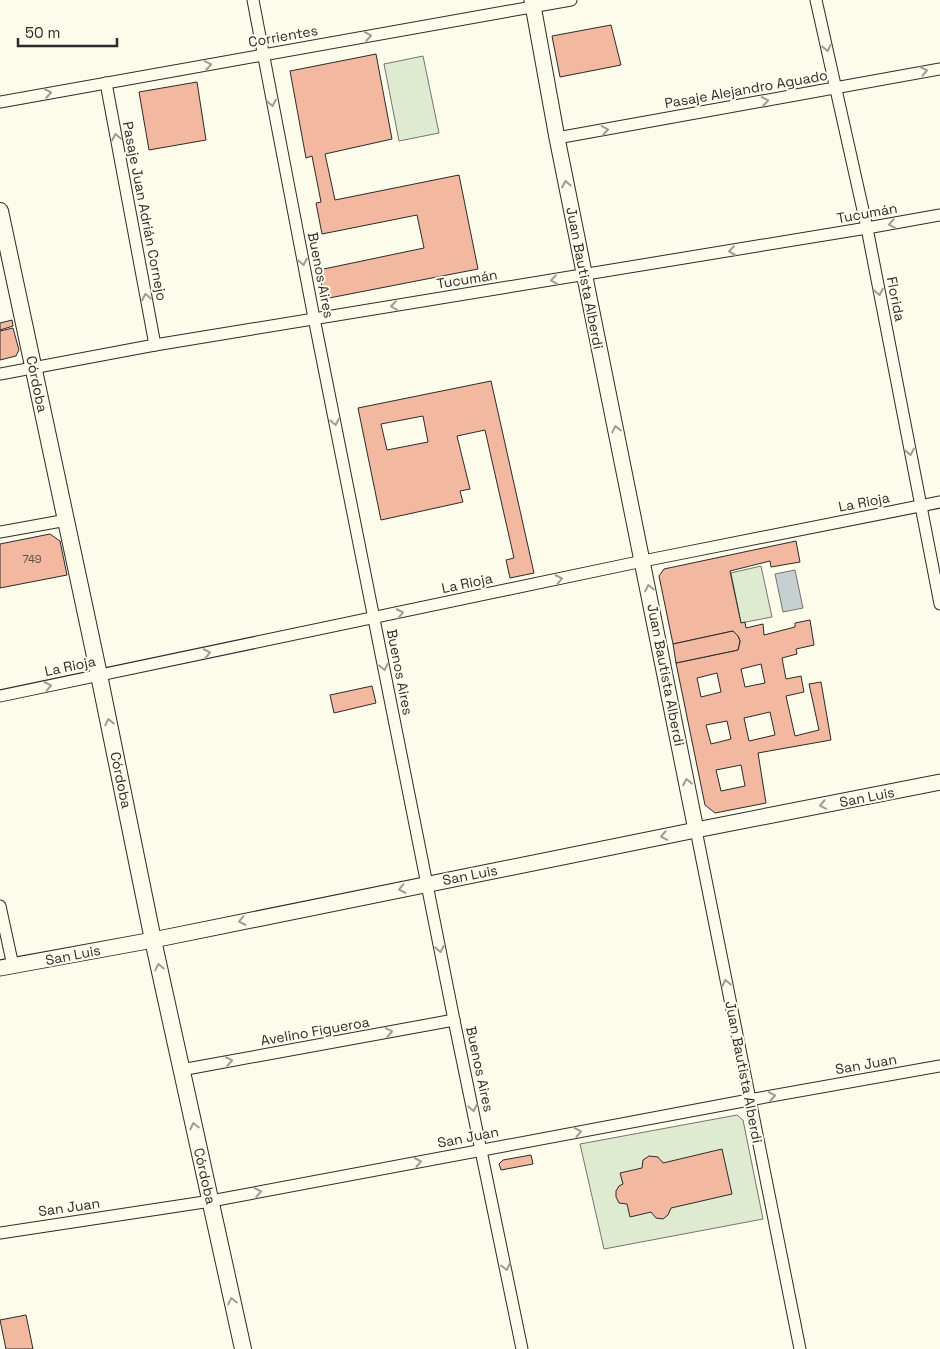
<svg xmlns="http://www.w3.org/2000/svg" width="940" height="1349" font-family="'Space Grotesk',sans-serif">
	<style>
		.green { fill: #deebd1; stroke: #74746e }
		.water { fill: #c7d0d0; stroke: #74746e }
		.building { fill: #f2b8a0; stroke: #2b2b2b; fill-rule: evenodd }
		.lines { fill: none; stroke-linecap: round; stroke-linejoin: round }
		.minor-casing { stroke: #2b2b2b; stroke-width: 13 }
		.tertiary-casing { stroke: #2b2b2b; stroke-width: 17 }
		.secondary-casing { stroke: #2b2b2b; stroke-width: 18 }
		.minor { stroke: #fdfbea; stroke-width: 11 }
		.tertiary { stroke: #fdfbea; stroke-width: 15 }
		.secondary { stroke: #fdfbea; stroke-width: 16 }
		.oneway { stroke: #9e9d94 }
		.labels { text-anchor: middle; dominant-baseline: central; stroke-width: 4; stroke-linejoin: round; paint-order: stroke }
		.number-label { font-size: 11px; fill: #5d4e48 }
		.street-label { font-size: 14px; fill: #2b2b2b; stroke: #fdfbea }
	</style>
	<rect width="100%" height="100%" fill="#fdfbea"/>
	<g class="green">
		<path d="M 423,56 L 439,133 L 399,141 L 384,64 Z"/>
		<path d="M 761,566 L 772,617 L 741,623 L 731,573 Z"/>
		<path d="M 737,1115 L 743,1120 L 763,1219 L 604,1249 L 580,1144 Z"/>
	</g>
	<path class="water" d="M 795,570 L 803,608 L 783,612 L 775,574 Z"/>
	<g class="building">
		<path d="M 611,25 L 621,65 L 560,77 L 552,36 Z"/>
		<path d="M 376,54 L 392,139 L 325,154 L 335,200 L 459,175 L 478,269 L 324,299 L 319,270 L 424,248 L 417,215 L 322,234 L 316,203 L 321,202 L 312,156 L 306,158 L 290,71 Z"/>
		<path d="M 197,82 L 206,140 L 149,150 L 139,92 Z"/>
		<path d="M 12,320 L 13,326 L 0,330 L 0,323 Z"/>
		<path d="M 13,328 L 19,350 L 16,356 L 0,360 L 0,331 Z"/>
		<path d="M 491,381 L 534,573 L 510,578 L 506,560 L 514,558 L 485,430 L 457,436 L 470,489 L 460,491 L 463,502 L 381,520 L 358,408 ZM 423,416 L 428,442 L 387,450 L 381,424 Z"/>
		<path d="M 50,534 L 60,541 L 67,575 L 0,588 L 0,544 Z"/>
		<path d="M 796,541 L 800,562 L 771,567 L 770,561 L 730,571 L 741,623 L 745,622 L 746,628 L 763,624 L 764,635 L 795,627 L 795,623 L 810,620 L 814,645 L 796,649 L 797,654 L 782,658 L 786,679 L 801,676 L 804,692 L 786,696 L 795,736 L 819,730 L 809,684 L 821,682 L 831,740 L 758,753 L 766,803 L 715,813 L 705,805 L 676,663 L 738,650 L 740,641 L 738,636 L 733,631 L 673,644 L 659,576 L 664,569 ZM 761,664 L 765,683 L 745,687 L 741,669 ZM 717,673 L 721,692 L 701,697 L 697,678 ZM 770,712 L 775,735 L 749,741 L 744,718 ZM 727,721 L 731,739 L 711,744 L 706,725 ZM 741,765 L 745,786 L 721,791 L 716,770 Z"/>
		<path d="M 733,631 L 738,636 L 740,641 L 738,650 L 676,663 L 673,644 Z"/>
		<path d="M 372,686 L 376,703 L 334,713 L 330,695 Z"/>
		<path d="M 722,1149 L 732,1194 L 671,1208 L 668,1215 L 663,1219 L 656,1218 L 651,1212 L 630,1217 L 627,1204 L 619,1203 L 616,1197 L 616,1191 L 619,1186 L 623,1184 L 620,1173 L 642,1168 L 643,1160 L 649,1156 L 658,1157 L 663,1163 Z"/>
		<path d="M 531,1155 L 533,1164 L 501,1170 L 499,1164 L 503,1160 Z"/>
		<path d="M 26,1315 L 33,1349 L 6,1349 L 0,1320 Z"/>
	</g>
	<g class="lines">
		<g class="minor-casing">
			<g id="minor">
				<path d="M 253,0 L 314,318 L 454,1020 L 522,1349"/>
				<path d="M 816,0 L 867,228 L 940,604"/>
				<path d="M 106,83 L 155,345"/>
				<path d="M 0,102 L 571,0"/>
				<path d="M 557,138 L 940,69"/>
				<path d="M 0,374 L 155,345 L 867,228 L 940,215"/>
				<path d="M 0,532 L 67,520"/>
				<path d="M 0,696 L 643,561 L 940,502"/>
				<path d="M 696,830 L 800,1349"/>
				<path d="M 0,906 L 13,966"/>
				<path d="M 181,1070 L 454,1020"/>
				<path d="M 0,1233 L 211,1201 L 749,1100 L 940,1066"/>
			</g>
		</g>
		<g class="tertiary-casing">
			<g id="tertiary">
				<path d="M 532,0 L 557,138 L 696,830"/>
				<path d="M 0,968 L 153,940 L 696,830 L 940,782"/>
			</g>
		</g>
		<g class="secondary-casing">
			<path id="secondary" d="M 0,211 L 99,675 L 153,940 L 243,1349"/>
		</g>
		<use href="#minor" class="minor"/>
		<use href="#tertiary" class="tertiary"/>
		<use href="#secondary" class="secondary"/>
	</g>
	<defs><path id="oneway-chevron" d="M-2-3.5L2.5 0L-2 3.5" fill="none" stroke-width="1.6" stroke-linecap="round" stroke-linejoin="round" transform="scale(1.25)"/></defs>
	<g class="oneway">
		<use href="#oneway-chevron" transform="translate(368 36) rotate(-10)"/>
		<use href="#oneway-chevron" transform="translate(827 48) rotate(78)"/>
		<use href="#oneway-chevron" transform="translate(208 65) rotate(-10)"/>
		<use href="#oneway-chevron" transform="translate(924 71) rotate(-11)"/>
		<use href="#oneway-chevron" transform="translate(48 93) rotate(-10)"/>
		<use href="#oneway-chevron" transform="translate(765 101) rotate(-10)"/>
		<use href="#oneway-chevron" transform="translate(272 103) rotate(79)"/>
		<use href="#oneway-chevron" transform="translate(605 130) rotate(-10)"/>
		<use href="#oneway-chevron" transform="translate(116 137) rotate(-101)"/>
		<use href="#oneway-chevron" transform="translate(566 184) rotate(-101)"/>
		<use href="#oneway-chevron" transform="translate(892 224) rotate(169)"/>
		<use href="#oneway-chevron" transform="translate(732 251) rotate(171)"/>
		<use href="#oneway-chevron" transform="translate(303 262) rotate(79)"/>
		<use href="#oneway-chevron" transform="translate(554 280) rotate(171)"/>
		<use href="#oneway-chevron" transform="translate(879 292) rotate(79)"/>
		<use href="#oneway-chevron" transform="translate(146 297) rotate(-101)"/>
		<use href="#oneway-chevron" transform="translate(394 306) rotate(171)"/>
		<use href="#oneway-chevron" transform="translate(335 422) rotate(79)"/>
		<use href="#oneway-chevron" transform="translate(616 429) rotate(-102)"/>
		<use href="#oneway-chevron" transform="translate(910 452) rotate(79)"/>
		<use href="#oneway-chevron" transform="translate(559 579) rotate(-12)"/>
		<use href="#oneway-chevron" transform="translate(649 588) rotate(-101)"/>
		<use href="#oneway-chevron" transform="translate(400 613) rotate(-12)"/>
		<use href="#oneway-chevron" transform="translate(207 653) rotate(-12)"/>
		<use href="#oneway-chevron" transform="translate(384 667) rotate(79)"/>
		<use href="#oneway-chevron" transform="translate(48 686) rotate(-12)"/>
		<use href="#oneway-chevron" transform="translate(109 722) rotate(-102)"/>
		<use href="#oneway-chevron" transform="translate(687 782) rotate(-101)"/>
		<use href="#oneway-chevron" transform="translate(823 805) rotate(169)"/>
		<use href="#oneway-chevron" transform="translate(664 836) rotate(169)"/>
		<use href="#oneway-chevron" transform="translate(402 889) rotate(168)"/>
		<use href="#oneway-chevron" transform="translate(242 921) rotate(168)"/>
		<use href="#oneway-chevron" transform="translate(440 949) rotate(79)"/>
		<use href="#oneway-chevron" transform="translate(159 967) rotate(-102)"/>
		<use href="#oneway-chevron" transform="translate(726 983) rotate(-101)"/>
		<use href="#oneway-chevron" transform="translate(389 1032) rotate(-10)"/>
		<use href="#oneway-chevron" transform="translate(229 1061) rotate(-10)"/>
		<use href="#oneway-chevron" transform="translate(772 1096) rotate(-10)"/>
		<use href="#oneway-chevron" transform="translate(473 1108) rotate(78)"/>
		<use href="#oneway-chevron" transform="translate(194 1126) rotate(-103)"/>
		<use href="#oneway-chevron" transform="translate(578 1132) rotate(-11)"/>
		<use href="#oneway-chevron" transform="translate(418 1162) rotate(-11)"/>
		<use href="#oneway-chevron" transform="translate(258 1192) rotate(-11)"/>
		<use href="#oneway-chevron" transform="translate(506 1267) rotate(78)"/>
		<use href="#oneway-chevron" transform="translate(232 1301) rotate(-102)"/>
	</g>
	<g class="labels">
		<g class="number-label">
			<text x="32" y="559">749</text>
		</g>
		<g class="street-label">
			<text transform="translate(283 36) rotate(-10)">Corrientes</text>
			<text transform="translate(746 89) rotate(-10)">Pasaje Alejandro Aguado</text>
			<text transform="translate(145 211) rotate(79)">Pasaje Juan Adrián Cornejo</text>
			<text transform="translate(867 213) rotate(-10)">Tucumán</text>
			<text transform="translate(321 275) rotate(79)">Buenos Aires</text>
			<text transform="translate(585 278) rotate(79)">Juan Bautista Alberdi</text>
			<text transform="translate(467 279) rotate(-9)">Tucumán</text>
			<text transform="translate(896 299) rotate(79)">Florida</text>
			<text transform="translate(37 384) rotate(78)">Córdoba</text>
			<text transform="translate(864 502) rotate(-11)">La Rioja</text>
			<text transform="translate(467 583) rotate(-12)">La Rioja</text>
			<text transform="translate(70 666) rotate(-12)">La Rioja</text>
			<text transform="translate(400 672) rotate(79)">Buenos Aires</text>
			<text transform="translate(666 675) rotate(79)">Juan Bautista Alberdi</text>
			<text transform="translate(121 780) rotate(78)">Córdoba</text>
			<text transform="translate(867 797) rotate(-11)">San Luis</text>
			<text transform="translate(470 875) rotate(-11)">San Luis</text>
			<text transform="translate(73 955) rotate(-11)">San Luis</text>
			<text transform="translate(315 1031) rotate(-10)">Avelino Figueroa</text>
			<text transform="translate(866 1064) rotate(-10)">San Juan</text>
			<text transform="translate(480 1069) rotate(78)">Buenos Aires</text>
			<text transform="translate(744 1072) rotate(79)">Juan Bautista Alberdi</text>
			<text transform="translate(468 1137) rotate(-11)">San Juan</text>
			<text transform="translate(205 1176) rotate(77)">Córdoba</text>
			<text transform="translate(69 1207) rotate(-8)">San Juan</text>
		</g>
	</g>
	<path d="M18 38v8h99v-8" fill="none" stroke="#2b2b2b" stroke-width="2.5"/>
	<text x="25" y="38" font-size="15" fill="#2b2b2b" stroke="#fdfbea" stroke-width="4" paint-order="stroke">50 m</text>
</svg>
